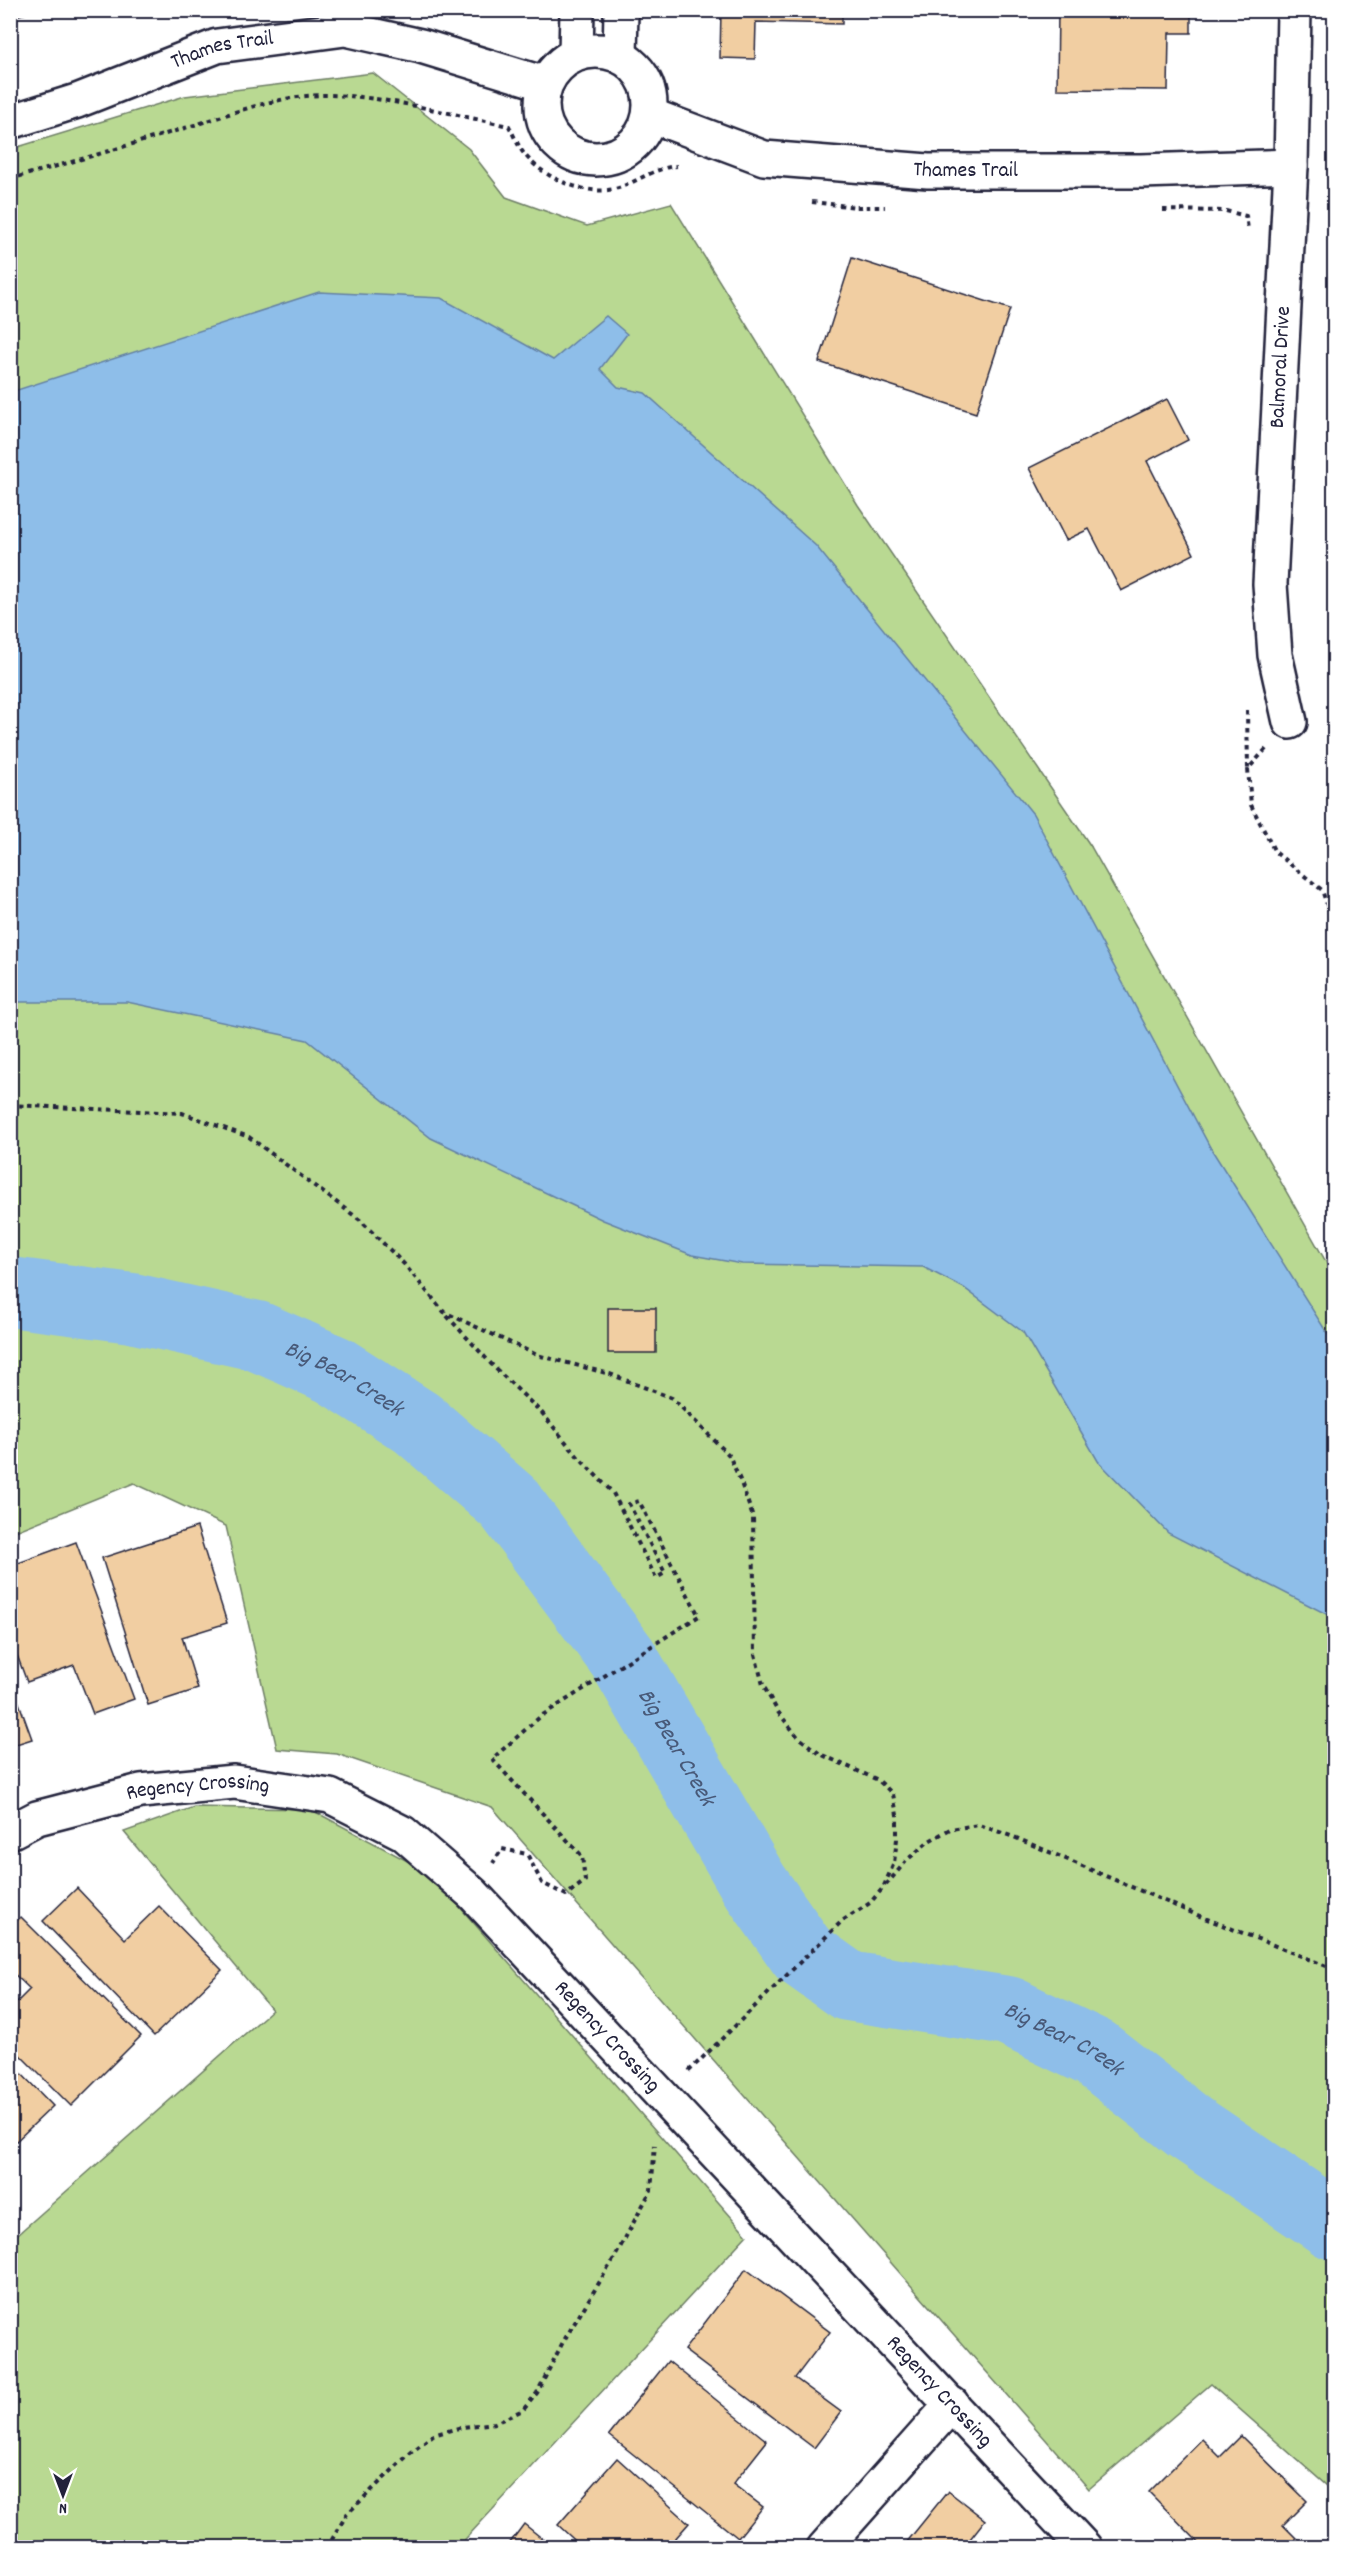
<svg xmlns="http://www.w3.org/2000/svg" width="1345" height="2558" font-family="Dekko,sans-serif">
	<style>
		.green { fill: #b9d992; stroke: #6e7e66; stroke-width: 1.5 }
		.water { fill: #8ebee9; stroke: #6380a3; stroke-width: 1.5 }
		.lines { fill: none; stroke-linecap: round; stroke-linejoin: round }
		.river { stroke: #8ebee9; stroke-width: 70 }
		.building { fill: #f1cea2; stroke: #22223b; stroke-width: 1.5 }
		.minor-casing { stroke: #22223b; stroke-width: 38 }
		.path { stroke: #22223b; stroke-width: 4; stroke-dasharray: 4.5 4.5; stroke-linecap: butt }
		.minor { stroke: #fff; stroke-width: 33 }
		.labels { text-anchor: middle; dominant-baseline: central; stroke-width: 4.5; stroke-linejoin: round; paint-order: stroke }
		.street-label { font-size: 22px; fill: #22223b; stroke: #fff }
		.water-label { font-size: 24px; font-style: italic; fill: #485978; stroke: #fff }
	</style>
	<rect width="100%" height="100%" fill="#fff"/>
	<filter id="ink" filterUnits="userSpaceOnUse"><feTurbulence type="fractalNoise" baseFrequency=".0167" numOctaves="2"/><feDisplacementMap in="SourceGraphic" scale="12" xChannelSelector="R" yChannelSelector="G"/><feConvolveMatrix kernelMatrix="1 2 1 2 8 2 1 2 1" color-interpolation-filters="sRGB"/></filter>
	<g filter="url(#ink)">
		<g class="green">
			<path d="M 373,73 L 469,149 L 506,197 L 587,226 L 671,203 L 858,505 L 1090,845 L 1334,1276 L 1334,2492 L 1211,2384 L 1089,2489 L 492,1807 L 337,1754 L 277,1749 L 226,1526 L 134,1483 L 11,1533 L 11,149 L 185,96 Z"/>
			<path d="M 194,1807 L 310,1809 L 430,1873 L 747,2235 L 457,2548 L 11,2547 L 10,2241 L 272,2010 L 124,1832 Z"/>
		</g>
		<path class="water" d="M 319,292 L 441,298 L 553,360 L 606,316 L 627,334 L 600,369 L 618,387 L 645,393 L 816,546 L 1033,814 L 1210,1147 L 1334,1344 L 1334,1618 L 1168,1533 L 1098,1461 L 1023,1332 L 964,1288 L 923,1267 L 742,1264 L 692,1255 L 603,1220 L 431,1138 L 307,1040 L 127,1002 L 11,1002 L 11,392 Z"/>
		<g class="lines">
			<path class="river" id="s1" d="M 10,1292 L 132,1308 L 257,1336 L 334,1370 L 417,1423 L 508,1502 L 623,1658 L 754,1884 L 803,1954 L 848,1986 L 1008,2011 L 1095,2053 L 1189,2127 L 1334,2225"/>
		</g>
		<g class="building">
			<path d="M 10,10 L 40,10 L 10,17 Z"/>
			<path d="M 721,10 L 842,10 L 842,24 L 756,22 L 755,59 L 720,58 Z"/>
			<path d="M 1058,10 L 1191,10 L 1191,33 L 1169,33 L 1168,90 L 1057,89 Z"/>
			<path d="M 852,258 L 1010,309 L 976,413 L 819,362 Z"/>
			<path d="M 1167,399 L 1188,440 L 1147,461 L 1194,554 L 1121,591 L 1089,529 L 1066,540 L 1029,468 Z"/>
			<rect x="608" y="1308" width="48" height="45"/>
			<path d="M 197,1527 L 227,1623 L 182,1637 L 198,1689 L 148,1705 L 102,1558 Z"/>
			<path d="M 76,1542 L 134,1699 L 93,1714 L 74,1665 L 27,1682 L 10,1636 L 10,1566 Z"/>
			<path d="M 10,1678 L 32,1739 L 10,1746 Z"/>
			<path d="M 77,1888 L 125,1939 L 159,1906 L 222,1970 L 154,2036 L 43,1921 Z"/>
			<path d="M 21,1917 L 141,2036 L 71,2106 L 10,2045 L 10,2009 L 30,1989 L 10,1970 L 10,1927 Z"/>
			<path d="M 10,2062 L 53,2106 L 10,2147 Z"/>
			<path d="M 746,2269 L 830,2332 L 795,2378 L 841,2412 L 814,2448 L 684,2350 Z"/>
			<path d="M 668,2361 L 767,2441 L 733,2484 L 763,2507 L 738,2538 L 609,2435 Z"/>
			<path d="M 1241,2436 L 1307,2501 L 1283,2525 L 1306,2548 L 1204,2548 L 1149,2492 L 1202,2439 L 1220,2457 Z"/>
			<path d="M 617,2458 L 689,2523 L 667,2548 L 583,2548 L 558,2525 Z"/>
			<path d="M 948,2491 L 985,2520 L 963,2548 L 902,2548 Z"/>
			<path d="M 524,2524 L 554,2548 L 506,2548 Z"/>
		</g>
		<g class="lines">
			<g class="minor-casing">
				<g id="minor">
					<circle cx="596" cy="105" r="54"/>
					<path d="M 576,54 L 577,10"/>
					<path d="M 620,56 L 621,10"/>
					<path id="s2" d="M 650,115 L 764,158 L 928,171 L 1141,171 L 1291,166"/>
					<path id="s3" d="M 10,122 L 77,101 L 217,46 L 345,29 L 421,46 L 545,84"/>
					<path id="s4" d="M 1290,722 L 1275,655 L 1270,584 L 1291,166 L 1294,10"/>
					<path id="s5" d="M 10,1832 L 37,1818 L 141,1791 L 234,1782 L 330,1796 L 403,1833 L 473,1894 L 1085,2548"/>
					<path d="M 824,2548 L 952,2404"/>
				</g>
			</g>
			<g class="path">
				<path d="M 10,179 C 69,163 127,146 185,128 C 231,114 277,95 326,95 C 382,95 453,115 509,126 C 513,134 517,143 522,151 C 541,178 589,199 621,187 C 639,180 658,167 677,166"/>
				<path d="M 812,202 L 856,207 L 885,207"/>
				<path d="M 1163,210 L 1226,211 L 1246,216 L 1248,229"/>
				<path d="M 1247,710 L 1248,769"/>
				<path d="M 1266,749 L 1248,769 L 1251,805 L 1275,852 L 1322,890 L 1334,926"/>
				<path d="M 10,1105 L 182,1113 L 249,1137 L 360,1220 L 404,1264 L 444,1312 L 537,1355 L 610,1374 L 672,1398 L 729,1455 L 740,1480 L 753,1517 L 755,1654 L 763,1685 L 778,1712 L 798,1737 L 820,1754 L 878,1780 L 893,1794 L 897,1815 L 897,1839 L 894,1863 L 883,1888 L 870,1903 L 842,1921 L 689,2071"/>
				<path d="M 447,1316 L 495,1368 L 542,1413 L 579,1458 L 613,1493 L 656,1578 L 665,1573 L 629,1504 L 639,1501 L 699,1616 L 541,1716 L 492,1759 L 582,1856 L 585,1881 L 566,1895 L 542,1883 L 527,1854 L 502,1849 L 493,1863"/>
				<path d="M 886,1885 L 907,1860 L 929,1841 L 950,1829 L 979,1825 L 1014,1837 L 1202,1917 L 1334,1969"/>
				<path d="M 327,2548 L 347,2514 L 408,2455 L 433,2435 L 462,2427 L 495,2423 L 523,2410 L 537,2393 L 563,2342 L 616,2255 L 651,2190 L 655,2145"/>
			</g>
			<use href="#minor" class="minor"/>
		</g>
	</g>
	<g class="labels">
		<g class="street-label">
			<text stroke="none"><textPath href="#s3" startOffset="225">Thames Trail</textPath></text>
			<text stroke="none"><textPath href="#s2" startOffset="324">Thames Trail</textPath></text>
			<text stroke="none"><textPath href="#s4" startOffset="357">Balmoral Drive</textPath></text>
			<text stroke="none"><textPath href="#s5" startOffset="195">Regency Crossing</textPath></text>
			<text stroke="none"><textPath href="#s5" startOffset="699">Regency Crossing</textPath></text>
			<text stroke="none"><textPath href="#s5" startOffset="1185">Regency Crossing</textPath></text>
		</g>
		<g class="water-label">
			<text stroke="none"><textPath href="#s1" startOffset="348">Big Bear Creek</textPath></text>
			<text stroke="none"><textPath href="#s1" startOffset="852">Big Bear Creek</textPath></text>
			<text stroke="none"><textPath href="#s1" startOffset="1374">Big Bear Creek</textPath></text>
		</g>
	</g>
	<rect width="1345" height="2558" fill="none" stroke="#fff" stroke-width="36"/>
	<rect x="18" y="18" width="1309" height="2522" fill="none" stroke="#22223b" stroke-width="2" filter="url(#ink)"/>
	<g transform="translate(63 2495) rotate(180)" stroke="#ffffff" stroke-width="4.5" paint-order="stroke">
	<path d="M0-4.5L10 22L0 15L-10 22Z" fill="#22223b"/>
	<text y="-9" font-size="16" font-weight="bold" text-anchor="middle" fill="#22223b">N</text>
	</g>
</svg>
